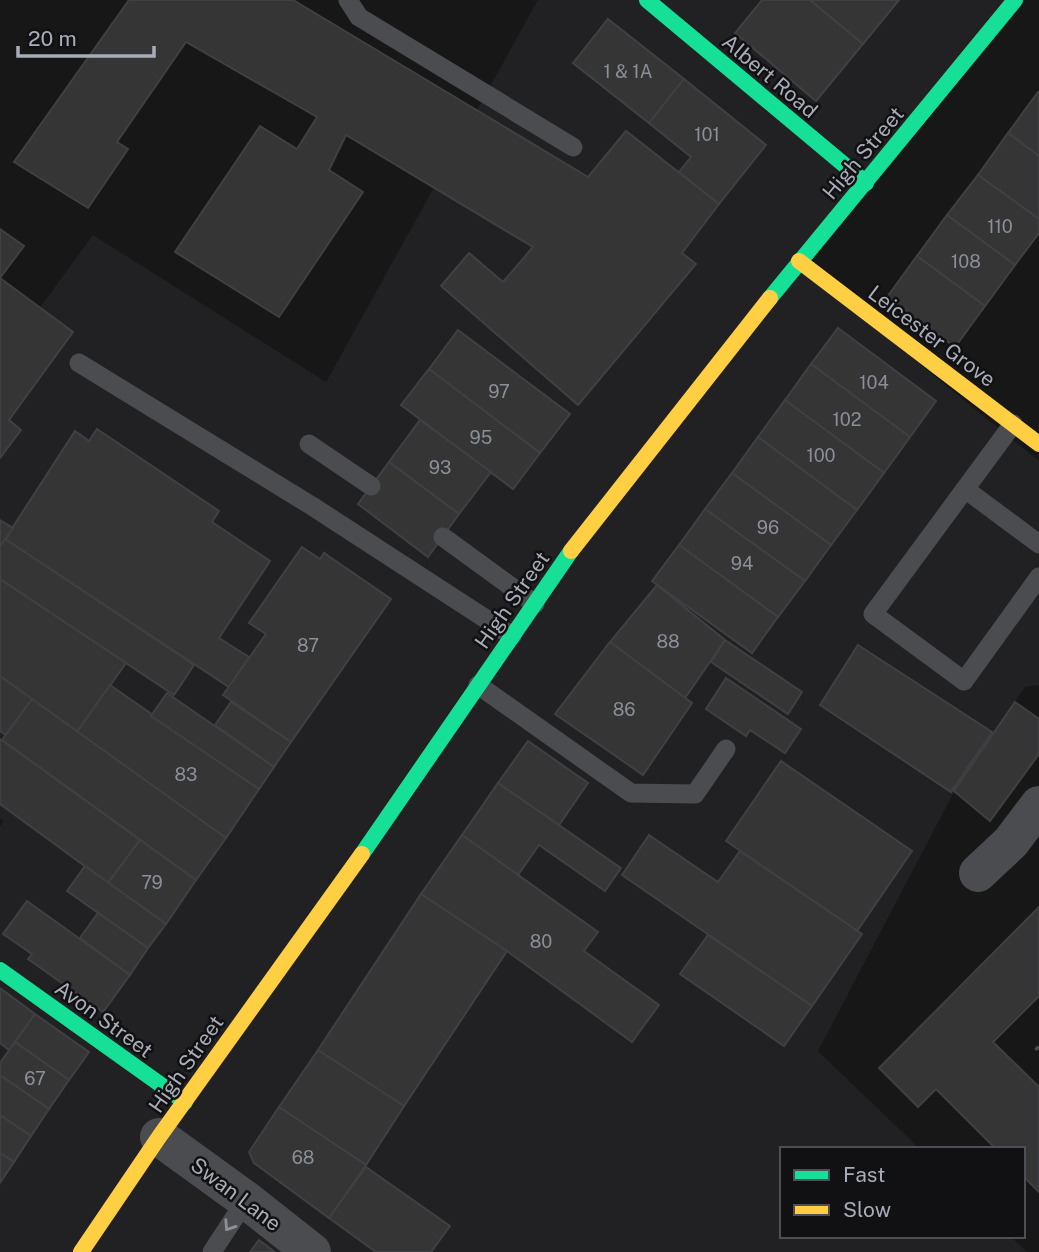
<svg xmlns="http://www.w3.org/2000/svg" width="1039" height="1252" font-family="'Public Sans',sans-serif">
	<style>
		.built { fill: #212123 }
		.building { fill: #353536; stroke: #3f4043; stroke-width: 2 }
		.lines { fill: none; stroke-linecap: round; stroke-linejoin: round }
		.path { stroke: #4d4e52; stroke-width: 4.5; stroke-dasharray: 3.5 5; stroke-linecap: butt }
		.lane { stroke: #4b4c50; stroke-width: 19 }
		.street { stroke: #4b4c50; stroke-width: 38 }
		.fast { stroke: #16e098; stroke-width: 16 }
		.slow { stroke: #ffcf43; stroke-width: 16 }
		.oneway { stroke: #8c9099 }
		.labels { text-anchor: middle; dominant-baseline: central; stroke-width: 5; stroke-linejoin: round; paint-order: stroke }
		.number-label { font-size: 18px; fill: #8b8f98 }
		.street-label { font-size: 21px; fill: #a8adb8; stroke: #111113 }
	</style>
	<rect width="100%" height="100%" fill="#171717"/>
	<path class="built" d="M 538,0 L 1025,0 L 804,270 L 1039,461 L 1039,685 L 1025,687 L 954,792 L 818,1051 L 920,1149 L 782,1149 L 782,1236 L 1010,1236 L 1027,1252 L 0,1252 L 0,826 L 4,821 L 0,818 L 0,362 L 93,235 L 326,382 Z"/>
	<g class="building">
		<path d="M 129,0 L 293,0 L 588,177 L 626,131 L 719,204 L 682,253 L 696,264 L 578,405 L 441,286 L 469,253 L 503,282 L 533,247 L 346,135 L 329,170 L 363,192 L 279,317 L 175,252 L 260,126 L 297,149 L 317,117 L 186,42 L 117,142 L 128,149 L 88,208 L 14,162 Z"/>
		<path d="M 762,0 L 810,0 L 863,44 L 816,101 L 735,33 Z"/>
		<path d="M 810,0 L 899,0 L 863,44 Z"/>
		<path d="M 608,19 L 684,79 L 649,123 L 573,63 Z"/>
		<path d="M 684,79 L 766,145 L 719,204 L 679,172 L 691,157 L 649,123 Z"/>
		<path d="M 1038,92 L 1039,93 L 1039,156 L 1008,133 Z"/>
		<path d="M 1008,133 L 1039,156 L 1039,219 L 978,175 Z"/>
		<path d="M 978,175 L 1039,219 L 1039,233 L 1015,265 L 947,215 Z"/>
		<path d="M 947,215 L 1015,265 L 985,306 L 917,256 Z"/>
		<path d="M 0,229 L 24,246 L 0,278 L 73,332 L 9,420 L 21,430 L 0,458 Z"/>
		<path d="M 917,256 L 985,306 L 955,347 L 887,297 Z"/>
		<path d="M 838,328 L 936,401 L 910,437 L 811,364 Z"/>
		<path d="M 458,330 L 570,414 L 540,453 L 429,369 Z"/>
		<path d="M 811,364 L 910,437 L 884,473 L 785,400 Z"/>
		<path d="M 429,369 L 540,453 L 513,489 L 401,405 Z"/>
		<path d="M 785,400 L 884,473 L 857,510 L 758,437 Z"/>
		<path d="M 420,420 L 491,472 L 459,514 L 389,462 Z"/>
		<path d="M 97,429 L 219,511 L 212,522 L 270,561 L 219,638 L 249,657 L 229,687 L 5,539 L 75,431 L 89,441 Z"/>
		<path d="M 758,437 L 857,510 L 831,545 L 732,473 Z"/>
		<path d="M 389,462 L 459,514 L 428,557 L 358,504 Z"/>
		<path d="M 732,473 L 831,545 L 805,581 L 705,509 Z"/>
		<path d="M 705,509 L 805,581 L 778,617 L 679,545 Z"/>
		<path d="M 0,520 L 13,528 L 0,547 Z"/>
		<path d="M 5,539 L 194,665 L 174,695 L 0,579 L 0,547 Z"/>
		<path d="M 679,545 L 778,617 L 752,653 L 652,581 Z"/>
		<path d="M 302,547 L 320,559 L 324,553 L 391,599 L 291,742 L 223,695 L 266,634 L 249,623 Z"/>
		<path d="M 0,579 L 126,663 L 77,732 L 0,676 Z"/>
		<path d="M 657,585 L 725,640 L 685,698 L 610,642 Z"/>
		<path d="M 725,640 L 802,692 L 788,714 L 711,662 Z"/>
		<path d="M 610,642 L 692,703 L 643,775 L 555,714 Z"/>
		<path d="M 858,645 L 992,732 L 951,792 L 820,705 Z"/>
		<path d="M 0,676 L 32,699 L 6,735 L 0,731 Z"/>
		<path d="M 726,678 L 801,729 L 785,753 L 750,730 L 746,736 L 706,709 Z"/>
		<path d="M 110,685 L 259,789 L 226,838 L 77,732 Z"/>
		<path d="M 167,693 L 274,767 L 259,789 L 151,716 Z"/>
		<path d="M 32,699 L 226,838 L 196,880 L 2,740 Z"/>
		<path d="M 231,702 L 291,742 L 274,767 L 215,725 Z"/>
		<path d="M 1015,702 L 1039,719 L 1039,754 L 990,821 L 954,791 Z"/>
		<path d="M 0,739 L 140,840 L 108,883 L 0,804 Z"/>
		<path d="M 528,741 L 588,783 L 559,825 L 498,783 Z"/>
		<path d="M 781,761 L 912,851 L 857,931 L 726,841 Z"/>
		<path d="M 498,783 L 621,868 L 605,891 L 539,845 L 518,875 L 462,835 Z"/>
		<path d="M 462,835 L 598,932 L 584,951 L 659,1005 L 632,1042 L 507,951 L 421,894 Z"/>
		<path d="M 649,835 L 718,882 L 740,851 L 862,934 L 812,1006 L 622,875 Z"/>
		<path d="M 140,840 L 196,880 L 166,924 L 108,883 Z"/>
		<path d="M 85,866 L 166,924 L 148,948 L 67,891 Z"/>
		<path d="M 421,894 L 507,951 L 404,1106 L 318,1050 Z"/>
		<path d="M 27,901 L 130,975 L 103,1012 L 28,959 L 32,954 L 3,934 Z"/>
		<path d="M 1039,907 L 1039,996 L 993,1042 L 1039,1087 L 1039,1192 L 1023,1176 L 1023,1149 L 996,1149 L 936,1089 L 918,1107 L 879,1068 Z"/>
		<path d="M 98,913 L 148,948 L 130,975 L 80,938 Z"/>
		<path d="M 708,935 L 812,1006 L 784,1046 L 680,974 Z"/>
		<path d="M 0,988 L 35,1014 L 9,1050 L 0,1043 Z"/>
		<path d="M 35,1014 L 89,1052 L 69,1080 L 15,1042 Z"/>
		<path d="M 15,1042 L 69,1080 L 49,1109 L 0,1075 L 0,1063 Z"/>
		<path d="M 318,1050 L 404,1106 L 366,1165 L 279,1107 Z"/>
		<path d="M 0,1075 L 49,1109 L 31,1136 L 0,1115 Z"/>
		<path d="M 279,1107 L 366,1165 L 329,1218 L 254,1163 L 249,1152 Z"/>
		<path d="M 0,1115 L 31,1136 L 14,1162 L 0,1153 Z"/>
		<path d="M 0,1153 L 14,1162 L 0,1183 Z"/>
		<path d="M 366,1167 L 450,1226 L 431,1252 L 376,1252 L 329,1218 Z"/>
		<path d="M 259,1240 L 275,1252 L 250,1252 Z"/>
	</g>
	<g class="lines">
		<path class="path" d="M 1039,1047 L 1037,1049 L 1039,1051"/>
		<g class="lane">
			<path d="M 348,0 L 359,17 L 573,147"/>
			<path d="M 79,363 L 312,506 L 512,636"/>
			<path d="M 1013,424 L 873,614 L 964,681 L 1039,577"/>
			<path d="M 309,444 L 371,486"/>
			<path d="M 965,489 L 1039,544"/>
			<path d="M 443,537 L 535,604"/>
			<path d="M 478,685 L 631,793 L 695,794 L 726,749"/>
			<path d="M 212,1252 L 246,1200"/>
		</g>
		<g class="street">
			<path d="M 978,873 L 1011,842 L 1039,805"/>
			<path d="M 159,1137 L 246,1200 L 312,1252"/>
		</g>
		<g class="fast">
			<path d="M 647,0 L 866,183"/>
			<path d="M 770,298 L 1015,0"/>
			<path d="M 362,854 L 571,551"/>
			<path d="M 0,970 L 185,1102"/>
		</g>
		<g class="slow">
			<path d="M 799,261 L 1039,444"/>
			<path d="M 571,551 L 770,298"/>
			<path d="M 81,1252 L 159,1137 L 362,854"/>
		</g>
	</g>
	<defs><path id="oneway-chevron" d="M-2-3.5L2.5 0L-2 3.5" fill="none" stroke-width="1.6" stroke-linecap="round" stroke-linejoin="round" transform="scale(1.75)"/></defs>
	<use class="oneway" href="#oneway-chevron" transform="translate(229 1226) rotate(123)"/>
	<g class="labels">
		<g class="number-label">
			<text x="628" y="71">1 &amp; 1A</text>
			<text x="707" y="134">101</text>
			<text x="1000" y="226">110</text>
			<text x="966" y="261">108</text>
			<text x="874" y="382">104</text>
			<text x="499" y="391">97</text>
			<text x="847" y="419">102</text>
			<text x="481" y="437">95</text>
			<text x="821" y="455">100</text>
			<text x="440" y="467">93</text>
			<text x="768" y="527">96</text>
			<text x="742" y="563">94</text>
			<text x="668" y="641">88</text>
			<text x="308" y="645">87</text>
			<text x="624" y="709">86</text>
			<text x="186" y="774">83</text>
			<text x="152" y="882">79</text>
			<text x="541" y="941">80</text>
			<text x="35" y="1078">67</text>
			<text x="303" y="1157">68</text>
		</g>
		<g class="street-label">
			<text transform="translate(770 76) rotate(40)">Albert Road</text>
			<text transform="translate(863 153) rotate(-50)">High Street</text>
			<text transform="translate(932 336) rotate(37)">Leicester Grove</text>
			<text transform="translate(512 600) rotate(-55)">High Street</text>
			<text transform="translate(104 1019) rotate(36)">Avon Street</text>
			<text transform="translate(186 1064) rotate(-55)">High Street</text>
			<text transform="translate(236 1194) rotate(37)">Swan Lane</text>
		</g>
	</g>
	<rect x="780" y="1147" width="245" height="91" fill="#111113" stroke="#4d4f55" stroke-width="2"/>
	<rect x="794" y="1170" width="35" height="10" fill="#16e098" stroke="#4d4f55" stroke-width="2"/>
	<text x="843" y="1182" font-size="21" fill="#a8adb8">Fast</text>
	<rect x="794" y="1205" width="35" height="10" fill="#ffcf43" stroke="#4d4f55" stroke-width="2"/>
	<text x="843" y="1217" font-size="21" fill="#a8adb8">Slow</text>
	<path d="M18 46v10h136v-10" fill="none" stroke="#a8adb8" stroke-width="3.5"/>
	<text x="28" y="46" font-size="21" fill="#a8adb8" stroke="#111113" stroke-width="5" paint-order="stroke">20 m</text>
</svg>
